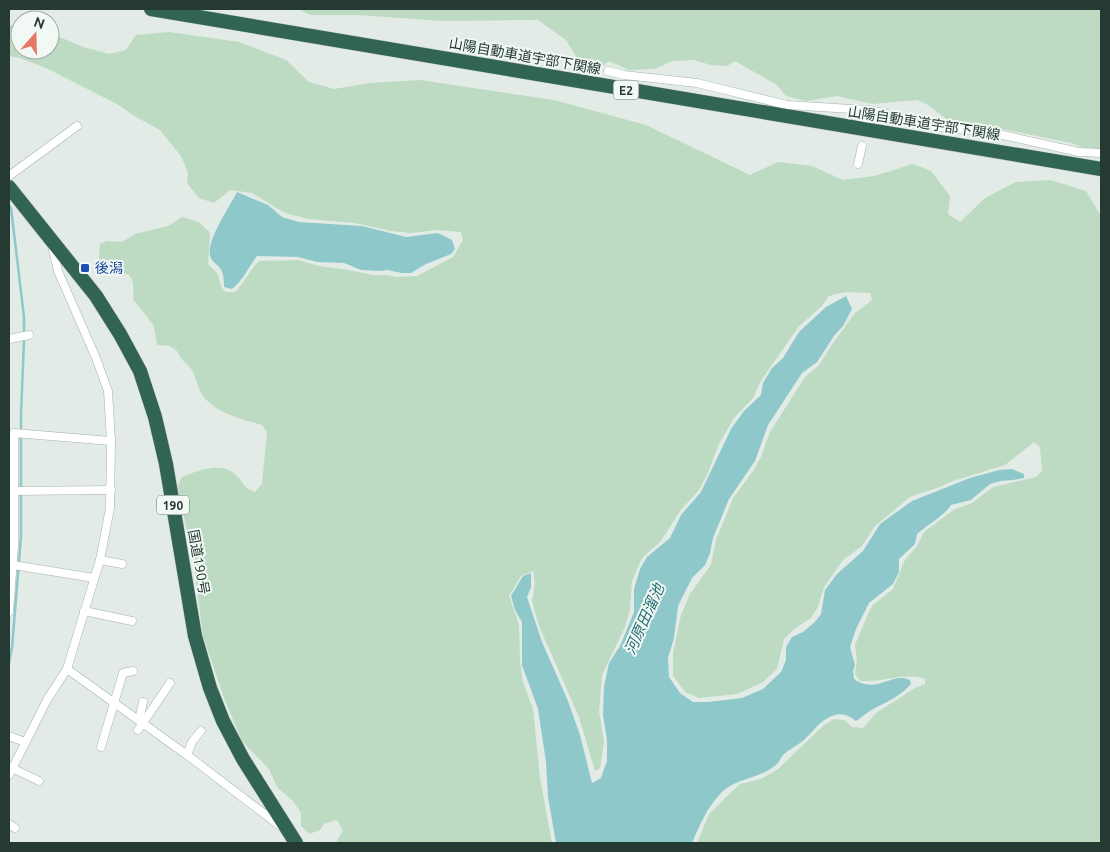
<svg xmlns="http://www.w3.org/2000/svg" width="1110" height="852" font-family="Ubuntu,'Noto Sans JP',sans-serif">
	<style>
		.green { fill: #bddac2 }
		.water { fill: #8fc8cb }
		.lines { fill: none; stroke-linecap: round; stroke-linejoin: round }
		.stream { stroke: #8fc8cb; stroke-width: 2.5 }
		.street-casing { stroke: #a5b2ac; stroke-width: 9 }
		.highway-casing { stroke: #c2c8c6; stroke-width: 15 }
		.street { stroke: #fff; stroke-width: 8 }
		.highway { stroke: #326454; stroke-width: 14 }
		.transit-dot { fill: #1a4fb4; stroke: #f2f8f4; stroke-width: 2 }
		.labels { text-anchor: middle; dominant-baseline: central; stroke-width: 4; stroke-linejoin: round; paint-order: stroke }
		.shield { fill: #f2f8f4; stroke: #62736c; stroke-width: 1 }
		.shield-label { font-size: 12px; font-weight: bold; fill: #243a32 }
		.street-label { font-size: 14px; fill: #243a32; stroke: #f2f8f4 }
		.transit-label { font-size: 14px; fill: #164399; stroke: #f2f8f4; text-anchor: start }
		.water-label { font-size: 15px; font-style: italic; fill: #236c71; stroke: #f2f8f4 }
	</style>
	<rect width="100%" height="100%" fill="#e2ebe6"/>
	<g class="green">
		<path d="M 298,9 L 1101,9 L 1101,159 L 1090,150 L 1071,143 L 988,126 L 961,125 L 949,121 L 928,105 L 917,100 L 872,104 L 837,96 L 806,101 L 786,96 L 777,85 L 735,61 L 727,66 L 711,65 L 694,60 L 673,61 L 654,69 L 629,70 L 609,61 L 600,68 L 587,69 L 577,58 L 566,40 L 538,20 L 443,21 L 358,15 L 311,15 Z"/>
		<path d="M 9,25 L 20,25 L 20,50 L 50,50 L 50,33 L 83,47 L 109,54 L 126,50 L 136,35 L 169,32 L 239,42 L 286,60 L 309,82 L 334,89 L 370,83 L 420,80 L 554,100 L 646,125 L 750,175 L 778,162 L 812,166 L 843,180 L 874,176 L 913,164 L 931,171 L 950,196 L 948,214 L 960,222 L 985,198 L 1016,182 L 1050,180 L 1086,191 L 1101,216 L 1101,843 L 697,843 L 709,814 L 740,784 L 761,779 L 778,769 L 823,726 L 834,719 L 844,720 L 852,727 L 863,728 L 876,713 L 915,688 L 925,684 L 925,679 C 910,674 896,678 881,680 C 874,681 867,681 860,681 L 855,674 L 857,660 L 855,645 L 869,612 L 873,605 L 893,589 L 905,560 L 917,546 L 924,532 L 955,509 L 972,503 L 993,487 L 1036,477 L 1042,471 L 1040,447 L 1034,442 L 1005,465 L 953,481 L 937,488 L 910,497 L 875,526 L 862,546 L 843,560 L 824,587 L 818,607 L 811,618 L 794,629 L 784,639 L 777,669 L 763,682 L 737,694 L 699,698 L 685,692 L 673,676 L 673,654 L 681,615 L 690,594 L 711,565 L 716,540 L 733,498 L 753,471 L 761,457 L 770,432 L 805,377 L 819,365 L 833,343 L 855,313 L 872,300 L 870,293 L 845,292 L 829,296 L 821,307 L 799,326 L 760,382 L 754,397 L 734,418 L 718,446 L 707,475 L 699,490 L 680,511 L 661,541 L 642,558 L 632,581 L 630,609 L 625,627 L 602,675 L 599,711 L 604,741 L 600,768 L 595,771 L 579,717 L 539,626 L 532,601 L 535,583 L 533,571 L 521,576 L 509,596 L 519,625 L 520,661 L 523,682 L 533,709 L 540,778 L 552,843 L 337,843 L 337,840 L 343,831 L 337,820 L 324,824 L 320,830 L 309,834 L 301,826 L 301,813 L 293,801 L 277,787 L 269,769 L 242,741 L 224,698 L 203,636 L 192,552 L 177,487 L 182,477 C 196,471 221,461 235,474 C 244,482 242,487 255,492 L 262,484 L 267,432 L 262,425 C 242,419 217,414 203,396 C 198,389 196,378 192,370 C 187,363 180,360 178,352 L 170,346 L 157,345 L 154,326 L 133,299 C 135,277 132,270 109,274 L 99,259 L 100,244 L 107,241 L 122,242 L 135,234 L 168,226 L 182,217 L 199,222 L 210,233 L 208,264 L 217,273 L 222,288 L 226,292 L 235,292 C 246,281 249,271 259,261 L 298,260 L 319,266 L 349,270 L 372,275 L 386,275 L 396,277 L 417,276 L 453,257 L 463,240 L 461,232 L 438,230 L 411,233 L 391,231 L 355,223 L 308,219 L 285,213 L 252,193 L 230,190 L 214,203 L 199,198 L 187,183 L 188,173 L 181,156 L 160,130 L 136,117 L 117,104 L 46,68 L 20,58 L 9,56 Z"/>
	</g>
	<g class="water">
		<path d="M 237,192 L 268,205 L 282,217 L 299,222 L 362,226 L 406,237 L 438,233 L 452,240 L 455,249 L 451,254 L 426,264 L 411,273 L 401,273 L 388,270 L 380,271 L 361,270 L 344,263 L 317,262 L 298,257 L 257,256 C 247,269 246,277 232,289 L 224,287 C 224,281 224,274 220,268 C 217,264 212,262 210,256 C 206,241 230,206 237,192 Z"/>
		<path d="M 846,296 L 852,309 L 843,326 L 834,336 L 817,362 L 802,373 L 768,425 L 755,461 L 729,499 L 713,538 L 710,553 L 705,565 L 692,578 L 678,606 L 674,638 L 668,658 L 669,677 L 680,693 L 693,702 L 708,702 L 742,698 L 763,689 L 781,672 L 786,660 L 786,647 L 792,637 L 803,632 L 814,623 L 821,614 L 825,590 L 837,574 L 863,551 L 880,524 L 912,501 L 970,478 L 999,470 L 1012,469 L 1024,474 L 1024,478 L 1013,480 L 1001,481 L 990,484 L 971,500 L 951,505 C 943,517 928,524 917,534 L 915,544 L 899,559 L 899,572 L 893,584 L 869,603 L 856,629 L 850,647 L 855,665 L 853,671 L 854,679 C 878,695 891,671 910,680 L 911,684 C 899,698 885,702 870,711 C 865,714 861,718 856,721 C 849,715 841,712 832,716 C 820,720 812,733 803,741 C 797,745 790,749 784,754 C 781,757 780,761 777,764 C 761,779 735,777 720,794 C 706,809 700,825 692,843 L 556,843 L 548,797 L 546,762 L 538,709 L 522,665 L 522,622 L 515,610 L 511,596 L 523,576 L 531,573 L 531,587 L 527,597 L 542,642 L 568,701 L 580,735 L 592,783 L 601,778 L 607,761 L 607,740 L 603,715 L 604,687 L 609,663 L 620,646 L 634,612 L 634,589 L 640,569 L 647,557 L 670,538 L 681,515 L 701,492 L 731,429 L 744,411 L 761,395 L 763,383 L 772,368 L 783,358 L 799,332 L 826,307 Z"/>
	</g>
	<g class="lines">
		<path class="stream" d="M 9,205 L 11,208 L 24,317 L 24,340 L 21,414 L 21,537 L 12,648 L 9,663"/>
		<g class="street-casing">
			<g id="street">
				<path d="M 608,71 L 624,75 L 697,83 L 787,105 L 867,110 L 867,119"/>
				<path d="M 867,110 L 884,113 L 937,127 L 989,132 L 1079,152 L 1101,153"/>
				<path d="M 858,164 L 862,146"/>
				<path d="M 9,176 L 77,126"/>
				<path d="M 9,339 L 29,335"/>
				<path d="M 13,491 L 111,490"/>
				<path d="M 100,560 L 122,564"/>
				<path d="M 13,565 L 94,578"/>
				<path d="M 84,611 L 132,621"/>
				<path d="M 9,612 L 14,546 L 14,433 L 111,441"/>
				<path d="M 67,669 L 187,755 L 283,828"/>
				<path d="M 139,720 L 143,702"/>
				<path d="M 138,730 L 170,683"/>
				<path d="M 9,736 L 25,742"/>
				<path d="M 101,747 L 123,673 L 133,671"/>
				<path d="M 187,755 L 192,742 L 201,731"/>
				<path d="M 12,768 L 39,781"/>
				<path d="M 9,775 L 47,700 L 67,669 L 100,560 L 110,508 L 111,441 L 108,391 L 96,358 L 58,271 L 52,246"/>
				<path d="M 9,824 L 15,828"/>
			</g>
		</g>
		<g class="highway-casing">
			<g id="highway">
				<path d="M 151,9 L 1101,169"/>
				<path d="M 9,187 L 96,296 L 120,334 L 140,371 L 155,417 L 166,464 L 195,636 L 210,688 L 223,721 L 243,759 L 296,843"/>
			</g>
		</g>
		<use href="#street" class="street"/>
		<use href="#highway" class="highway"/>
	</g>
	<rect class="transit-dot" x="80" y="263" width="10" height="10" rx="2.5"/>
	<g class="labels">
		<g class="shield">
			<rect x="613.5" y="80.5" width="25" height="19" rx="4"/>
			<rect x="157" y="495.5" width="32" height="19" rx="4"/>
		</g>
		<g class="shield-label">
			<text x="626" y="90">E2</text>
			<text x="173" y="505">190</text>
		</g>
		<g class="street-label">
			<text transform="translate(525 56) rotate(10)">山陽自動車道宇部下関線</text>
			<text transform="translate(924 123) rotate(9)">山陽自動車道宇部下関線</text>
			<text transform="translate(199 562) rotate(80)">国道190号</text>
		</g>
		<g class="transit-label">
			<text x="95" y="268">後潟</text>
		</g>
		<g class="water-label">
			<text transform="translate(644 619) rotate(-66)">河原田溜池</text>
		</g>
	</g>
	<rect width="1110" height="852" fill="none" stroke="#243a32" stroke-width="20"/>
	<g transform="translate(35 35) rotate(20)"><circle r="24" fill="#f2f8f4" stroke="#a0aca6"/>
	<path d="M0-4L9 19L0 12L-9 19Z" fill="#e57766"/>
	<text y="-8" font-size="14" font-weight="bold" text-anchor="middle" fill="#243a32">N</text>
	</g>
</svg>
